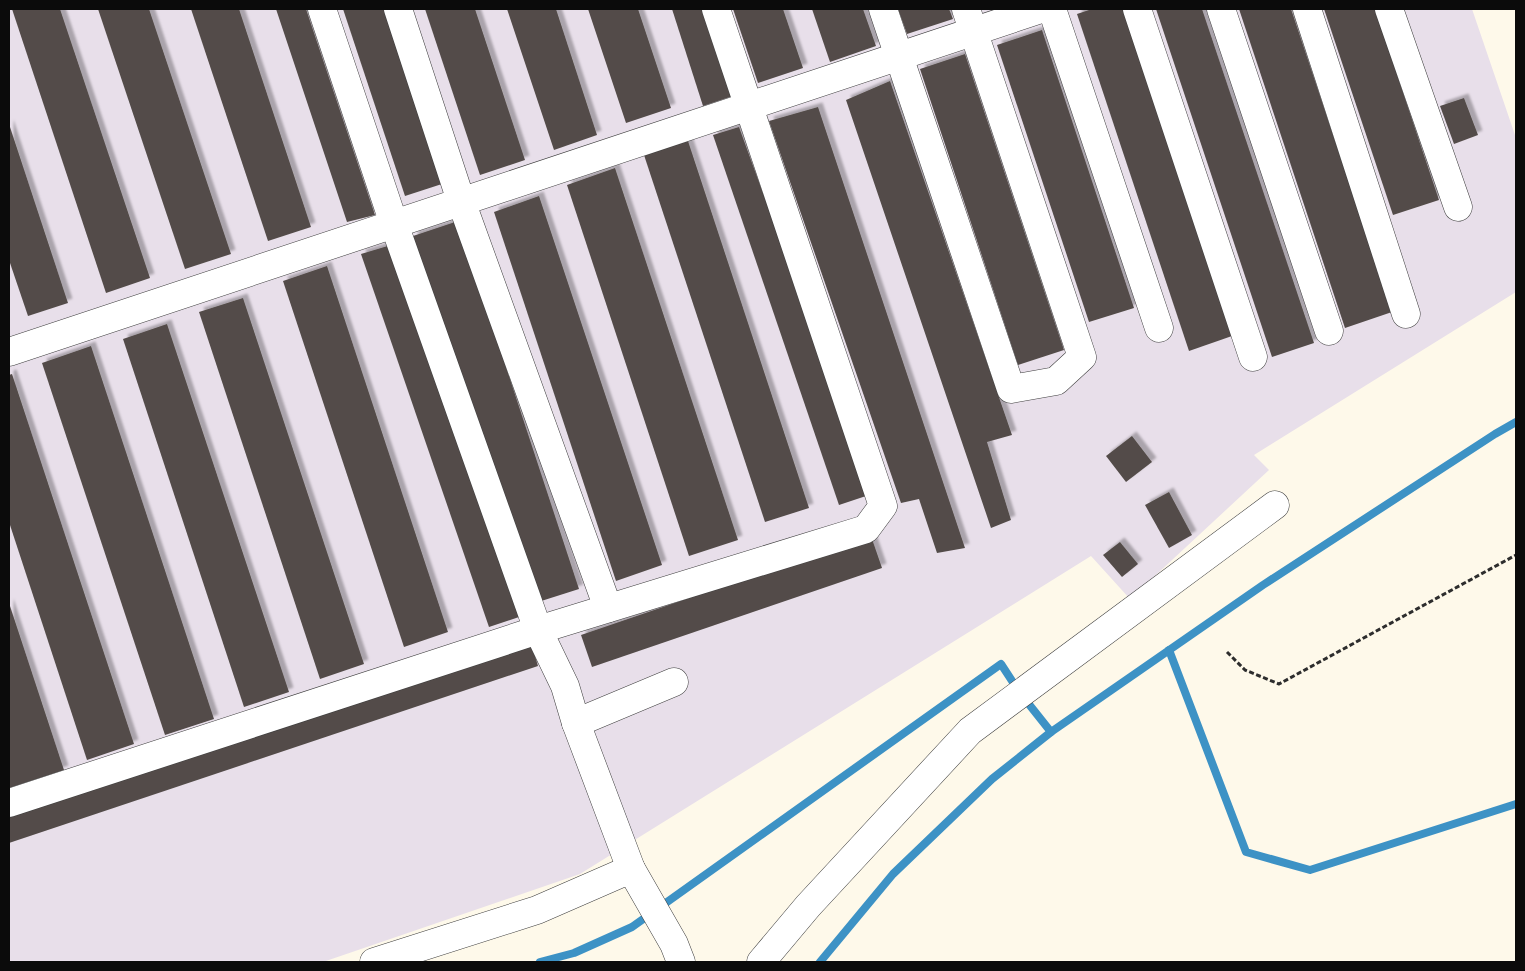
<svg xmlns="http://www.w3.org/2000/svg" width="1525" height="971" font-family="'Playfair Display',serif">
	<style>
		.industrial { fill: #e8dfea }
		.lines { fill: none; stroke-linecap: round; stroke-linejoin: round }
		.stream { stroke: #3d92c5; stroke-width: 8 }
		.building { fill: #534c48; filter: url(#shadow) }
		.minor-casing { stroke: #3e3e3e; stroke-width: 29 }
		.path { stroke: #2d2d2d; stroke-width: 3; stroke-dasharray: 5 2.5; stroke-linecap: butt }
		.minor { stroke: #fff; stroke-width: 28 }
	</style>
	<defs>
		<filter id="shadow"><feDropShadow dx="4.5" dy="-4.5" stdDeviation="1" flood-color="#0004"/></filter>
	</defs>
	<rect width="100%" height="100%" fill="#fef9ea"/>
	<path class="industrial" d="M 9,9 L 1472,9 L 1516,138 L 1516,292 L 1254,455 L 1269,470 L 1130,599 L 1091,556 L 580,874 L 323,962 L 9,962 Z"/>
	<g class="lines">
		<g class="stream">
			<path d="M 1169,650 L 1246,852 L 1310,870 L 1516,804"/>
			<path d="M 540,962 L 574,953 L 632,927 L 1001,664 L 1020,693 L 1051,732 L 1263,585 L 1495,434 L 1516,422"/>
			<path d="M 820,962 L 893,874 L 992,779 L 1051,732"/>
		</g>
	</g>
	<g class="building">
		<path d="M 12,9 L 60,9 L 150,278 L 106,293 Z"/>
		<path d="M 98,9 L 149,9 L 231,254 L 185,269 Z"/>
		<path d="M 191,9 L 239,9 L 311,227 L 268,241 Z"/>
		<path d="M 276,9 L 306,9 L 375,215 L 347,222 Z"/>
		<path d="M 343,9 L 387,9 L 445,183 L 405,196 Z"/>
		<path d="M 425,9 L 475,9 L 525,160 L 480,175 Z"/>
		<path d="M 507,9 L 556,9 L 597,135 L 554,150 Z"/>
		<path d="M 588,9 L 638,9 L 671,108 L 626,123 Z"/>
		<path d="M 672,9 L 704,9 L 733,96 L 703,106 Z"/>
		<path d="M 733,9 L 783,9 L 803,68 L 758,83 Z"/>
		<path d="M 812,9 L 863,9 L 876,46 L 830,62 Z"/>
		<path d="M 898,9 L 949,9 L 953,19 L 907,34 Z"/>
		<path d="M 1092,9 L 1123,9 L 1232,336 L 1189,351 L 1077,14 Z"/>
		<path d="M 1156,9 L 1202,9 L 1314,343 L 1272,357 Z"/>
		<path d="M 1239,9 L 1291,9 L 1392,312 L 1345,328 Z"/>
		<path d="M 1324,9 L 1375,9 L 1439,200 L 1393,215 Z"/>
		<path d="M 1042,30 L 1134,308 L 1089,322 L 997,45 Z"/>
		<path d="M 965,54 L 1064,350 L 1018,365 L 920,69 Z"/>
		<path d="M 890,81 L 1012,435 L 987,442 L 1011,520 L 991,528 L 846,100 Z"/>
		<path d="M 1464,98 L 1478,135 L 1454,144 L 1440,106 Z"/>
		<path d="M 818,107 L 965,548 L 937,553 L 919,499 L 901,503 L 769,121 Z"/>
		<path d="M 9,124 L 68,303 L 28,316 L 9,260 Z"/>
		<path d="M 739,127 L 872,494 L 839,505 L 713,135 Z"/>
		<path d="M 688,141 L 809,508 L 765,522 L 644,155 Z"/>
		<path d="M 615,168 L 738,540 L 689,556 L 567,185 Z"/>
		<path d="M 539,196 L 662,565 L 616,581 L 494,212 Z"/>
		<path d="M 458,221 L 579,589 L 535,603 L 413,236 Z"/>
		<path d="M 391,245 L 525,615 L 489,627 L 361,254 Z"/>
		<path d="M 327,266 L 448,632 L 404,647 L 283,281 Z"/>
		<path d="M 243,298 L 364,664 L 320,679 L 199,312 Z"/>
		<path d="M 167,324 L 289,692 L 244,707 L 123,339 Z"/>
		<path d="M 91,346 L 214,719 L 165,735 L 42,363 Z"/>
		<path d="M 12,374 L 134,744 L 87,760 L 9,522 L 9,375 Z"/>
		<path d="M 1132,436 L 1152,462 L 1126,482 L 1106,456 Z"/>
		<path d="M 1169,492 L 1192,535 L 1169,548 L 1145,505 Z"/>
		<path d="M 871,536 L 882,568 L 592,667 L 581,635 Z"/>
		<path d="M 1120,542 L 1138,564 L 1122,577 L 1103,555 Z"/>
		<path d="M 9,603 L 64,770 L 9,788 Z"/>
		<path d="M 530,640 L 538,666 L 9,843 L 9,816 Z"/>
	</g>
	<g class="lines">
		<g class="minor-casing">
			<g id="minor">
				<path d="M 322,9 L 394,224 L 538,630 L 565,686 L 576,723 L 631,869"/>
				<path d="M 398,9 L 461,201 L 608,608"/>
				<path d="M 883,9 L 1011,389 L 1056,381 L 1082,357 L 966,9"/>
				<path d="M 1052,9 L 1159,328"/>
				<path d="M 1137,9 L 1253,357"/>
				<path d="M 1221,9 L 1329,331"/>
				<path d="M 1307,9 L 1406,314"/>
				<path d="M 1389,9 L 1458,207"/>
				<path d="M 9,352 L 1041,9"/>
				<path d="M 576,723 L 674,682"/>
				<path d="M 9,803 L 538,630 L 866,529 L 883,506 L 716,9"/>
				<path d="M 374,962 L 537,910 L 631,869 L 674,944 L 681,962"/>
				<path d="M 761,962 L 808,906 L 970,731 L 1275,505"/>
			</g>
		</g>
		<path class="path" d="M 1227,652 L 1245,670 L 1279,684 L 1516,555"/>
		<use href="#minor" class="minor"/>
	</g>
	<rect width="1525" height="971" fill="none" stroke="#0b0b0b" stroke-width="20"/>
</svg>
